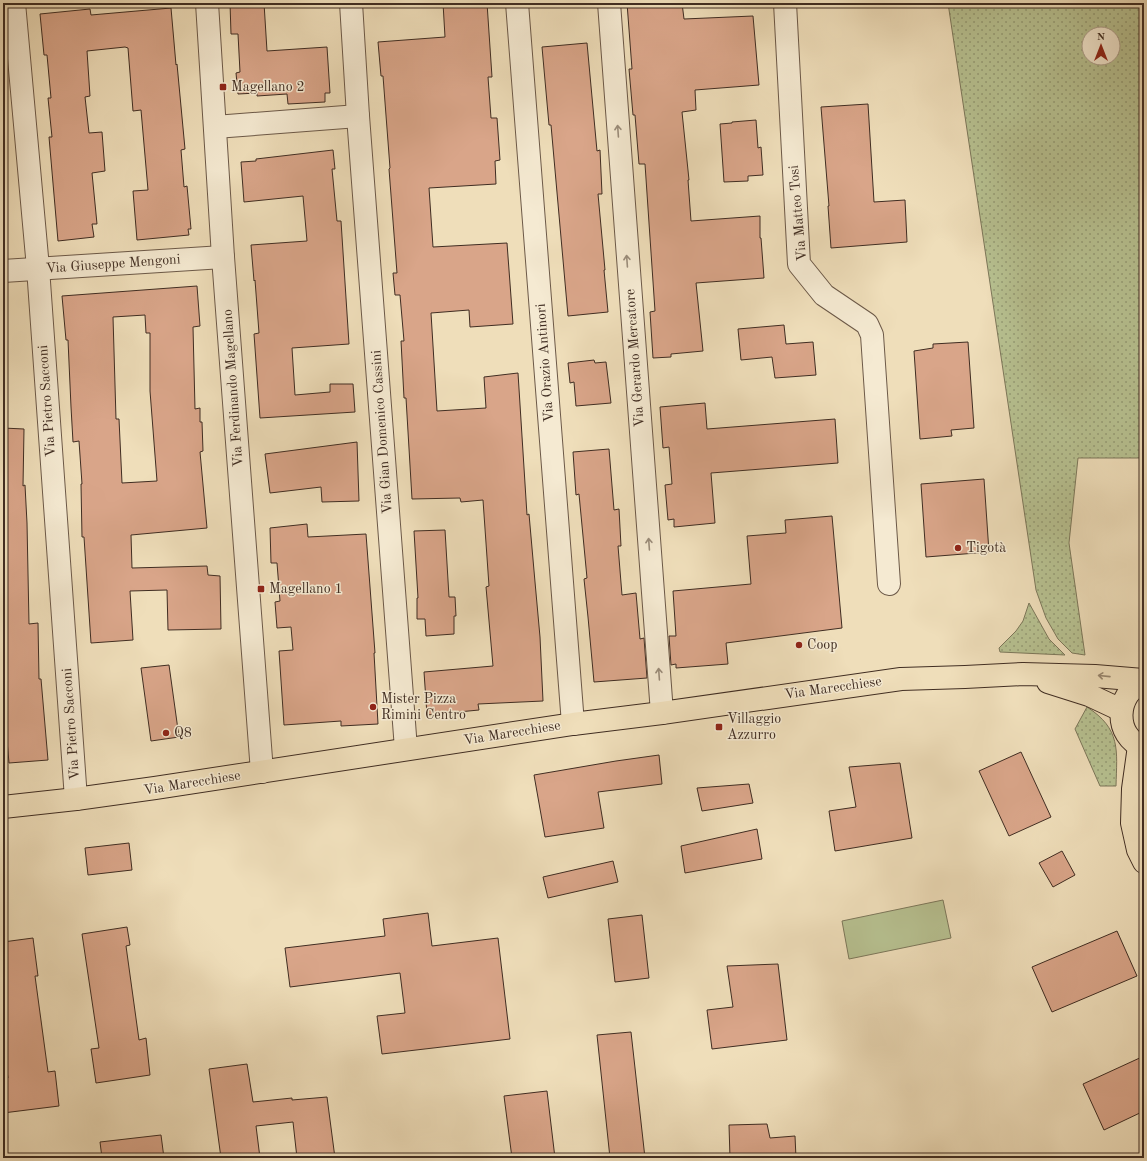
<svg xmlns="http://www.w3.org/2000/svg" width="1147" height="1161" font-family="'Old Standard TT',serif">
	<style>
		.grass { fill: url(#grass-dots); stroke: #7c775a; fill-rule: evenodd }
		.pitch { fill: #b7c191; stroke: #7c775a }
		.building { fill: #d9a589; stroke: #402d22; fill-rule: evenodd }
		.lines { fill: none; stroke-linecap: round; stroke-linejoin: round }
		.minor-casing { stroke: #6c5948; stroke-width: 24 }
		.major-casing { stroke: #402d22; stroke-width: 24 }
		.minor { stroke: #f5ead2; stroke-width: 22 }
		.major { stroke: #efdeba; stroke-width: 22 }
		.oneway { stroke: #9a8c7a }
		.oneway2 { stroke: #98866e }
		.poi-dot { fill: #8f2418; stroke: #f5ead2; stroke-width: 1.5 }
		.labels { text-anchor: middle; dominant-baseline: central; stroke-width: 3; stroke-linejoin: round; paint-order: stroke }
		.poi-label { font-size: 14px; fill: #402d22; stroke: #f5ead2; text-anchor: start }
		.street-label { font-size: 14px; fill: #402d22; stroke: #f5ead2 }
	</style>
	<defs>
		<pattern id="grass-dots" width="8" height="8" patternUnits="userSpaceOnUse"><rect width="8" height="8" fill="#b7c191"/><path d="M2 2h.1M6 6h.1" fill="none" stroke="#969d76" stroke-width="1.8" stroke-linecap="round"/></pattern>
	</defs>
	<rect width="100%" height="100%" fill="#efdeba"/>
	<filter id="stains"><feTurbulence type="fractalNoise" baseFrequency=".005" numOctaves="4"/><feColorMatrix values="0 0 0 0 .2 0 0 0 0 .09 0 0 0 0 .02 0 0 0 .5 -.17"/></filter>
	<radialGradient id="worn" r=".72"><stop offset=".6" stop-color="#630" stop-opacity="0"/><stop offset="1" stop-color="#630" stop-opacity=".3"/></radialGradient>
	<g class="grass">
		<path d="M 948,3 L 1144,3 L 1144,458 L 1078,458 L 1069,543 L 1085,655 L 1072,653 L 1058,639 L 1046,618 L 1036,590 ZM 1089,34 L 1113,34 L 1113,58 L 1089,58 Z"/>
		<path d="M 1029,603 L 1049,639 L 1065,655 L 1000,652 L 999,648 L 1016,631 L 1023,621 Z"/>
		<path d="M 1087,707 C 1121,729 1117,750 1116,786 L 1100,786 L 1075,729 Z"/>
	</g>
	<path class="pitch" d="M 943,900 L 951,938 L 849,959 L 842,921 Z"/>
	<g class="building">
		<path d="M 230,3 L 264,3 L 267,51 L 327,47 L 330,93 L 325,93 L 325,102 L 288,104 L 287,94 L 257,96 L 257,93 L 238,94 L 236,73 L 240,72 L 238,34 L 231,34 Z"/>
		<path d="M 443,3 L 487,3 L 492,77 L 488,77 L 491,118 L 497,118 L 500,160 L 495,161 L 496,184 L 429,188 L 433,247 L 507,243 L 513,324 L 470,327 L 469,310 L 431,313 L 437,411 L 486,408 L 484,377 L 518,373 L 527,515 L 529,514 L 535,582 L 540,637 L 543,701 L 478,704 L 479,710 L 427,715 L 424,672 L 493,666 L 486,587 L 489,586 L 483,500 L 461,502 L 460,498 L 412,499 L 406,398 L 404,398 L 401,341 L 404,341 L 400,295 L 395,295 L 393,273 L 397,273 L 389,169 L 390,168 L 383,76 L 381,76 L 378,42 L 445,37 Z"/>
		<path d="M 627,3 L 682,3 L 684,19 L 753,16 L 759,85 L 695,90 L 696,110 L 682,112 L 689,180 L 688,180 L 691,221 L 760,216 L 760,238 L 761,238 L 764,278 L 696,283 L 703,351 L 671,354 L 671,357 L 653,358 L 650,312 L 655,311 L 645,164 L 639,164 L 635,115 L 633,115 L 629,69 L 632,69 Z"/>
		<path d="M 171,8 L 176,65 L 177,64 L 185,149 L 181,150 L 184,187 L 187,186 L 191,229 L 188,229 L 189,235 L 137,240 L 133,191 L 148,190 L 141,110 L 133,111 L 128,48 L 125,47 L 87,51 L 90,96 L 85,97 L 89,133 L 102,132 L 105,171 L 92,173 L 97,224 L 92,224 L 94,237 L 58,241 L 49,137 L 52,137 L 48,98 L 51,98 L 47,55 L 44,55 L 40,14 L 90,9 L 91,15 Z"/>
		<path d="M 587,43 L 597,151 L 600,150 L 602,194 L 598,194 L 605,270 L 604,270 L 608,312 L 568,316 L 551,125 L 549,125 L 542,47 Z"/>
		<path d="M 868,104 L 874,202 L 905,200 L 907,242 L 831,248 L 828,206 L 829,206 L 821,107 Z"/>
		<path d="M 756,120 L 758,148 L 761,147 L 763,175 L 748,176 L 748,181 L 724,182 L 720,124 L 732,123 L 732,122 Z"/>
		<path d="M 333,150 L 335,169 L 332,169 L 337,221 L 341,221 L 349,344 L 292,348 L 295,395 L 330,392 L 330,384 L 353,384 L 355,412 L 260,418 L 254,334 L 259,333 L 255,280 L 254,281 L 251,245 L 307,241 L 303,196 L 244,202 L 241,162 L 256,161 L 256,159 Z"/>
		<path d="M 197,286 L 200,326 L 193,327 L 195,409 L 200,408 L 200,422 L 202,422 L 203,451 L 200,452 L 207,528 L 131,535 L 132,568 L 207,566 L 208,575 L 220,576 L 221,629 L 168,630 L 167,590 L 130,591 L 133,640 L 91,643 L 84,537 L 82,537 L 81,484 L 82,484 L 79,441 L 73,442 L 71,407 L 68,340 L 66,340 L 62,296 ZM 145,315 L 146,333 L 150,333 L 150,391 L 157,481 L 122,483 L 119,419 L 116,419 L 113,317 Z"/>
		<path d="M 784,325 L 786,344 L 813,342 L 816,375 L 775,378 L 772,357 L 741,360 L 738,329 Z"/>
		<path d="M 968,342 L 974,428 L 951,430 L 952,436 L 920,439 L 914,351 L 933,348 L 933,344 Z"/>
		<path d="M 594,360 L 595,363 L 606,362 L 611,403 L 576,406 L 574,382 L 570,383 L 568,363 Z"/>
		<path d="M 705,403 L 707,429 L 835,419 L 838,463 L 711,473 L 715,523 L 674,527 L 674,519 L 668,520 L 665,485 L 672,484 L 669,447 L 663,448 L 660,407 Z"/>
		<path d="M 3,428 L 24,429 L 23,486 L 25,485 L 27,523 L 29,624 L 38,623 L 39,679 L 41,679 L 48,760 L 9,763 L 6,729 L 3,729 Z"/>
		<path d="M 357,442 L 359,501 L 322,502 L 321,487 L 270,493 L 265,454 Z"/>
		<path d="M 609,449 L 614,510 L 619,509 L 621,546 L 618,546 L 622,595 L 636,593 L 640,639 L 644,638 L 647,678 L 594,682 L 588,617 L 584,579 L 587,578 L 579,494 L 576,495 L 573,452 Z"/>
		<path d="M 984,479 L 989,552 L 926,557 L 921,484 Z"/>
		<path d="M 832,516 L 842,628 L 726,643 L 728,664 L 676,668 L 676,664 L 671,665 L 669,636 L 676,636 L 673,591 L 751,584 L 747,536 L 786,533 L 785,520 Z"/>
		<path d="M 307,524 L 308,537 L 366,534 L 375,653 L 374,653 L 378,724 L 341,726 L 341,721 L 284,725 L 279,651 L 293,650 L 291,627 L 277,628 L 275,602 L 280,601 L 277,563 L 271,563 L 270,528 Z"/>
		<path d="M 445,530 L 449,597 L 455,597 L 456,616 L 454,616 L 454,634 L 426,636 L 425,619 L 417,619 L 417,598 L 418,598 L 414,531 Z"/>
		<path d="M 169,665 L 179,737 L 151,741 L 141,668 Z"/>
		<path d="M 1021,752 L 1051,817 L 1009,836 L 979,771 Z"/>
		<path d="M 659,755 L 662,784 L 598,792 L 604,828 L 545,837 L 534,775 L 616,761 Z"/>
		<path d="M 900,763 L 912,838 L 835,851 L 829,811 L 856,807 L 849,767 Z"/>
		<path d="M 749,784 L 753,803 L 702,811 L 697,788 Z"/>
		<path d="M 757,829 L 762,859 L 685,873 L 681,846 Z"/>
		<path d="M 129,843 L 132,870 L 88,875 L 85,848 Z"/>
		<path d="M 1062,851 L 1075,875 L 1053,887 L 1039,863 Z"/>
		<path d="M 613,861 L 618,882 L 548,898 L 543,877 Z"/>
		<path d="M 428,913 L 432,946 L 498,938 L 510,1039 L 382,1054 L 377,1016 L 405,1013 L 400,973 L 290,987 L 285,948 L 385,936 L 383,919 Z"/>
		<path d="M 642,915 L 649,978 L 615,982 L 608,919 Z"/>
		<path d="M 127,927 L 130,945 L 126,946 L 139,1040 L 146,1038 L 150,1075 L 96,1083 L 91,1049 L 99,1048 L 82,934 Z"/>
		<path d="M 1117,931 L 1137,976 L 1052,1012 L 1032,967 Z"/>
		<path d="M 33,938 L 38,976 L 35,976 L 48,1072 L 55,1071 L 59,1106 L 3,1113 L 3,1079 L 8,1078 L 3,1041 L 3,942 Z"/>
		<path d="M 778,964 L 787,1040 L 712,1049 L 707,1010 L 733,1007 L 727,966 Z"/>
		<path d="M 631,1032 L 645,1158 L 610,1158 L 597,1035 Z"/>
		<path d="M 1144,1056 L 1144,1111 L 1104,1130 L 1083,1084 Z"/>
		<path d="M 247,1064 L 253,1102 L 292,1098 L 292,1100 L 327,1097 L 335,1158 L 297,1158 L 293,1122 L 256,1126 L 260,1158 L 221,1158 L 209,1069 Z"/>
		<path d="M 547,1091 L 555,1158 L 512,1158 L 504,1096 Z"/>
		<path d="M 767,1124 L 770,1138 L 795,1136 L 796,1158 L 730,1158 L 729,1125 Z"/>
		<path d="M 161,1135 L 164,1158 L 102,1158 L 100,1142 Z"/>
	</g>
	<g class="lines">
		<g class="minor-casing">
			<g id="minor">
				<path d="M 14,3 L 38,268 L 76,799"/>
				<path d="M 207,3 L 223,257 L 262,772"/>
				<path d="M 351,3 L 358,116 L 406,749"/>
				<path d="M 517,3 L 573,724"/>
				<path d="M 609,3 L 662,713"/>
				<path d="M 785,3 L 799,264 L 824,295 L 867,324 L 872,335 L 889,584"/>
				<path d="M 215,127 L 358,116"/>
				<path d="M 3,271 L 223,257"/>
			</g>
		</g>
		<g class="major-casing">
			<g id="major">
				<path d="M 1144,680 C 1115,695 1113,735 1144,748"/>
				<path d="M 1048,682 L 1089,695 L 1121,710"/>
				<path d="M 1139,746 L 1133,789 L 1132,823 L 1138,850 L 1144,862"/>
				<path d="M 3,807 L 76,799 L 155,788 L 573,724 L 662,713 L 901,679 L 965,677 L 1023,674 L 1095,676 L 1143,680"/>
			</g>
		</g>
		<use href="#minor" class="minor"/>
		<use href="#major" class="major"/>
	</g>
	<defs><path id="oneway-shaft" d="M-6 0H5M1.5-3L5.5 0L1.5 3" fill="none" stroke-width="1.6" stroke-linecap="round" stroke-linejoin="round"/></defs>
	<g class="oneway">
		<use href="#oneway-shaft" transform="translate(618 131) rotate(-94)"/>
		<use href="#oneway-shaft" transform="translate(627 261) rotate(-94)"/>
		<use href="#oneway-shaft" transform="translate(649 544) rotate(-94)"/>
		<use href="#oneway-shaft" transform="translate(659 674) rotate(-94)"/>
	</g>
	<use class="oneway2" href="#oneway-shaft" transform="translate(1104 676) rotate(-174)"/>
	<g class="poi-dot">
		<rect x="219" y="83" width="8" height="8" rx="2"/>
		<circle cx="958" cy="548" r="4"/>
		<rect x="257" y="585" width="8" height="8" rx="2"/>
		<circle cx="799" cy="645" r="4"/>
		<circle cx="373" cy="707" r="4"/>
		<rect x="715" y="723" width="8" height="8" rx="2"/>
		<circle cx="166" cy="733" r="4"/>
	</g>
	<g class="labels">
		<g class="poi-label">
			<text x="231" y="87">Magellano 2</text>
			<text x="966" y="548">Tigotà</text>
			<text x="269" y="589">Magellano 1</text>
			<text x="807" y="645">Coop</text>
			<text x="381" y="699">Mister Pizza<tspan x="381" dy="16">Rimini Centro</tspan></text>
			<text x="727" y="719">Villaggio<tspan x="727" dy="16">Azzurro</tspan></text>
			<text x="174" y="733">Q8</text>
		</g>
		<g class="street-label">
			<text transform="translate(798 213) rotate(-95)">Via Matteo Tosi</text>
			<text transform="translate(113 264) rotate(-4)">Via Giuseppe Mengoni</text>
			<text transform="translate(635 358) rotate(-94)">Via Gerardo Mercatore</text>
			<text transform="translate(545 363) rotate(-94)">Via Orazio Antinori</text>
			<text transform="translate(233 388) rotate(-94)">Via Ferdinando Magellano</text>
			<text transform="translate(47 401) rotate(-94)">Via Pietro Sacconi</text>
			<text transform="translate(382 432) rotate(-94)">Via Gian Domenico Cassini</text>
			<text transform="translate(833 688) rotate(-8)">Via Marecchiese</text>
			<text transform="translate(71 724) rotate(-94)">Via Pietro Sacconi</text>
			<text transform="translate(512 733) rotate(-9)">Via Marecchiese</text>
			<text transform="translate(192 783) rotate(-9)">Via Marecchiese</text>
		</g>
	</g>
	<rect width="1147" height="1161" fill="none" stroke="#efdeba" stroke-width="16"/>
	<rect x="4" y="4" width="1139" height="1153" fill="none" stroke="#402d22" stroke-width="2"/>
	<rect x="8" y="8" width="1131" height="1145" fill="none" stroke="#402d22"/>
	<g transform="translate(1101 46)"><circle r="19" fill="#f5ead2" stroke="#ad9e8c"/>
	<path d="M0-3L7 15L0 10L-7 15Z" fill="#8f2418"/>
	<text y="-6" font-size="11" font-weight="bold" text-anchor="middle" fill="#402d22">N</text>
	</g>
	<rect width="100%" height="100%" filter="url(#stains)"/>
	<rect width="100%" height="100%" fill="url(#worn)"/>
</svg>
